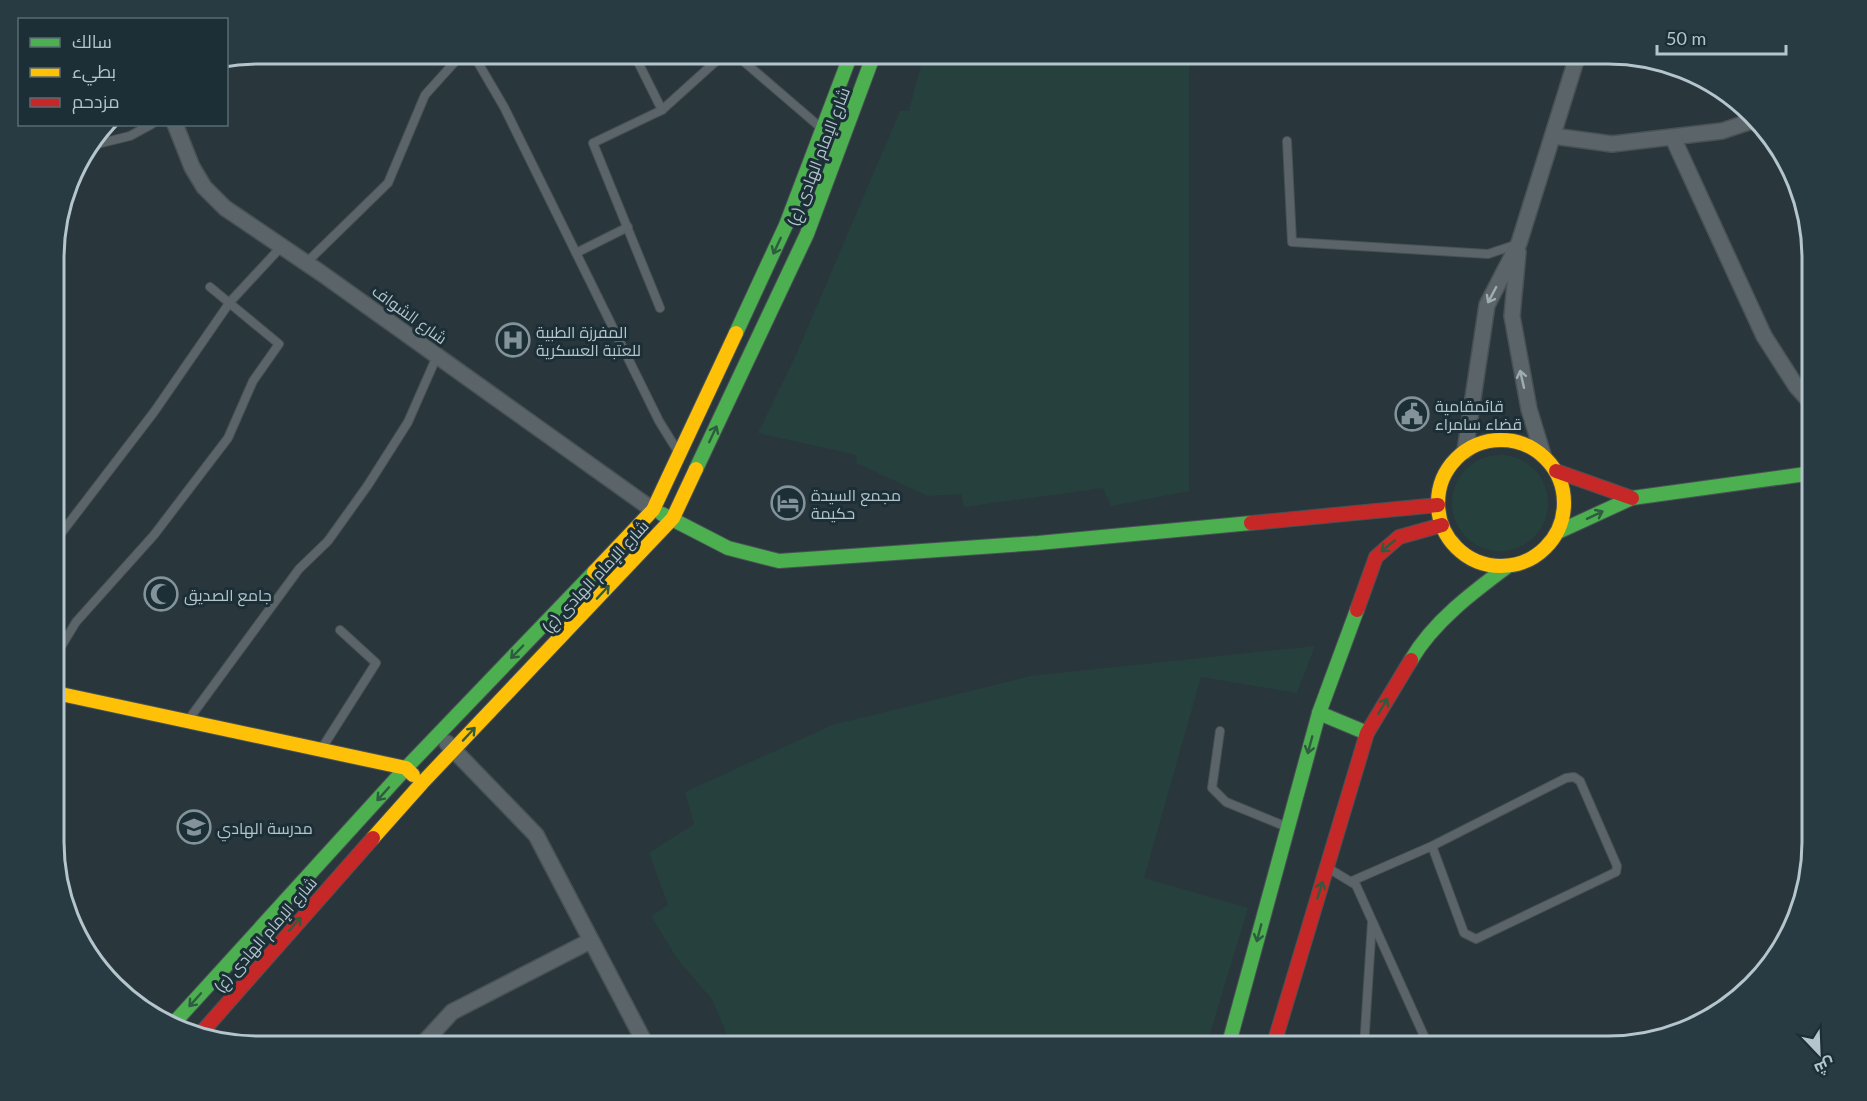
<svg xmlns="http://www.w3.org/2000/svg" width="1867" height="1101" font-family="Lato,Cairo,sans-serif">
	<style>
		.green { fill: #26413d }
		.lines { fill: none; stroke-linecap: round; stroke-linejoin: round }
		.lane-casing { stroke: #485155; stroke-width: 10 }
		.street-casing { stroke: #485155; stroke-width: 18 }
		.fast-casing { stroke: #485155; stroke-width: 16 }
		.slow-casing { stroke: #485155; stroke-width: 16 }
		.jam-casing { stroke: #485155; stroke-width: 16 }
		.lane { stroke: #5b6468; stroke-width: 8 }
		.street { stroke: #5b6468; stroke-width: 15 }
		.fast { stroke: #4caf50; stroke-width: 14 }
		.slow { stroke: #ffc107; stroke-width: 14 }
		.jam { stroke: #c62828; stroke-width: 14 }
		.oneway { stroke: #2d5c40 }
		.oneway2 { stroke: #9eadb3 }
		.labels { text-anchor: middle; dominant-baseline: central; stroke-width: 6; stroke-linejoin: round; paint-order: stroke }
		.street-label { font-size: 16px; fill: #b4c5cc; stroke: #1c2f37 }
		.poi-label { font-size: 16px; fill: #b4c5cc; stroke: #1c2f37; text-anchor: start }
		.rim { fill: none; stroke: #b4c5cc; stroke-width: 3 }
	</style>
	<rect width="100%" height="100%" fill="#29363b"/>
	<g class="green">
		<path d="M 924,54 L 1189,54 L 1189,491 L 1111,506 L 1103,488 L 964,507 L 961,494 L 928,496 L 856,463 L 857,455 L 758,433 L 796,355 L 900,111 L 909,111 Z"/>
		<circle cx="1500" cy="503" r="48"/>
		<path d="M 1315,646 L 1297,693 L 1201,677 L 1144,878 L 1248,908 L 1206,1047 L 732,1047 L 712,999 L 678,960 L 651,916 L 668,905 L 649,853 L 694,824 L 685,792 L 832,725 L 1031,676 Z"/>
	</g>
	<g class="lines">
		<g class="lane-casing">
			<g id="lane">
				<path d="M 473,54 L 504,107 L 659,421 L 677,450"/>
				<path d="M 634,54 L 662,110"/>
				<path d="M 735,54 L 820,127"/>
				<path d="M 1287,141 L 1292,242 L 1488,254 L 1518,244"/>
				<path d="M 93,145 L 130,136 L 152,124"/>
				<path d="M 83,159 L 97,145"/>
				<path d="M 576,253 L 628,227"/>
				<path d="M 306,263 L 388,183 L 425,95 L 462,54"/>
				<path d="M 660,308 L 593,143 L 662,110 L 724,54"/>
				<path d="M 56,540 L 154,412 L 230,302 L 281,247"/>
				<path d="M 56,655 L 76,622 L 154,535 L 228,438 L 253,381 L 279,344 L 210,287"/>
				<path d="M 189,719 L 299,569 L 328,541 L 368,485 L 408,422 L 437,356"/>
				<path d="M 1220,731 L 1212,788 L 1226,802 L 1287,827"/>
				<path d="M 322,748 L 376,663 L 340,630"/>
				<path d="M 1328,868 L 1356,885 L 1429,1047"/>
				<path d="M 1352,881 L 1432,846 L 1566,778 L 1574,777 L 1580,781 L 1617,866 L 1616,872 L 1476,939 L 1464,933 L 1432,846"/>
				<path d="M 1364,1047 L 1372,922"/>
			</g>
		</g>
		<g class="street-casing">
			<g id="street">
				<path d="M 175,124 L 192,167 L 204,187 L 225,208 L 321,273 L 653,510"/>
				<path d="M 1553,136 L 1612,144 L 1722,131 L 1752,121"/>
				<path d="M 1673,138 L 1764,336 L 1796,386 L 1813,405"/>
				<path d="M 1518,252 L 1512,316 L 1529,409 L 1543,455"/>
				<path d="M 1465,451 L 1487,305 L 1519,243 L 1578,54"/>
				<path d="M 447,743 L 536,835 L 647,1047"/>
				<path d="M 420,1047 L 452,1012 L 590,941"/>
			</g>
		</g>
		<g class="fast-casing">
			<g id="fast">
				<path d="M 736,333 L 786,225 L 851,54"/>
				<path d="M 696,469 L 807,234 L 874,54"/>
				<path d="M 662,514 L 728,548 L 779,561 L 1038,543 L 1251,523"/>
				<path d="M 1558,532 L 1632,498 L 1813,473"/>
				<path d="M 1411,660 C 1433,622 1473,592 1508,566"/>
				<path d="M 1319,713 L 1367,733"/>
				<path d="M 173,1024 L 406,768 L 594,572"/>
				<path d="M 1228,1047 L 1319,713 L 1357,610"/>
			</g>
		</g>
		<g class="slow-casing">
			<g id="slow">
				<circle cx="1501" cy="503" r="63"/>
				<path d="M 594,572 L 653,510 L 736,333"/>
				<path d="M 56,693 L 406,768 L 413,775"/>
				<path d="M 373,838 L 422,783 L 673,518 L 696,469"/>
			</g>
		</g>
		<g class="jam-casing">
			<g id="jam">
				<path d="M 1556,471 L 1632,498"/>
				<path d="M 1251,523 L 1438,505"/>
				<path d="M 1357,610 L 1376,557 L 1399,537 L 1442,525"/>
				<path d="M 202,1032 L 373,838"/>
				<path d="M 1273,1047 L 1367,733 L 1411,660"/>
			</g>
		</g>
		<use href="#lane" class="lane"/>
		<use href="#street" class="street"/>
		<use href="#fast" class="fast"/>
		<use href="#slow" class="slow"/>
		<use href="#jam" class="jam"/>
	</g>
	<defs><path id="oneway-shaft" d="M-6 0H5M1.5-3L5.5 0L1.5 3" fill="none" stroke-width="1.6" stroke-linecap="round" stroke-linejoin="round" transform="scale(1.5)"/></defs>
	<g class="oneway">
		<use href="#oneway-shaft" transform="translate(777 246) rotate(115)"/>
		<use href="#oneway-shaft" transform="translate(713 434) rotate(-65)"/>
		<use href="#oneway-shaft" transform="translate(1595 515) rotate(-25)"/>
		<use href="#oneway-shaft" transform="translate(1388 546) rotate(140)"/>
		<use href="#oneway-shaft" transform="translate(603 592) rotate(-47)"/>
		<use href="#oneway-shaft" transform="translate(517 652) rotate(134)"/>
		<use href="#oneway-shaft" transform="translate(1383 706) rotate(-59)"/>
		<use href="#oneway-shaft" transform="translate(469 734) rotate(-47)"/>
		<use href="#oneway-shaft" transform="translate(1310 745) rotate(105)"/>
		<use href="#oneway-shaft" transform="translate(383 794) rotate(132)"/>
		<use href="#oneway-shaft" transform="translate(1320 890) rotate(-73)"/>
		<use href="#oneway-shaft" transform="translate(295 924) rotate(-48)"/>
		<use href="#oneway-shaft" transform="translate(1259 933) rotate(105)"/>
		<use href="#oneway-shaft" transform="translate(195 1000) rotate(132)"/>
	</g>
	<g class="oneway2">
		<use href="#oneway-shaft" transform="translate(1492 295) rotate(118)"/>
		<use href="#oneway-shaft" transform="translate(1522 379) rotate(-103)"/>
	</g>
	<defs>
		<g id="hospital-ring" transform="scale(1.725)"><circle r="9.5" fill="#1c2f37" stroke="#839399" stroke-width="1.5"/><path d="M-5-5h3v3.5h4V-5h3V5h-3V1.5h-4V5h-3Z" fill="#839399"/></g>
		<g id="civic-ring" transform="scale(1.725)"><circle r="9.5" fill="#1c2f37" stroke="#839399" stroke-width="1.5"/><path d="M-.6-6.5H3V-4.5H.6V-3L4-1V1h2V6H-6V1h2V-1L-.6-3ZM-1.2 2.5V6h2.4V2.5Z" fill="#839399"/></g>
		<g id="hotel-ring" transform="scale(1.725)"><circle r="9.5" fill="#1c2f37" stroke="#839399" stroke-width="1.5"/><path d="M-6-4.5h1.5V1H6V5H4.5V3h-9V5H-6ZM-4 0a1.8 1.8 0 1 1 3.6 0ZM.5 0V-2.5h3Q6-2.5 6 0Z" fill="#839399"/></g>
		<g id="mosque-ring" transform="scale(1.725)"><circle r="9.5" fill="#1c2f37" stroke="#839399" stroke-width="1.5"/><path d="M3.5-4.9A6 6 0 1 0 3.5 4.9A5 5 0 1 1 3.5-4.9Z" fill="#839399"/></g>
		<g id="school-ring" transform="scale(1.725)"><circle r="9.5" fill="#1c2f37" stroke="#839399" stroke-width="1.5"/><path d="M0-5L7-2L0 1L-7-2ZM-4 1L0 2.5L4 1V4Q0 6-4 4Z" fill="#839399"/></g>
	</defs>
	<g fill-rule="evenodd">
		<use href="#hospital-ring" x="513" y="340"/>
		<use href="#civic-ring" x="1412" y="414"/>
		<use href="#hotel-ring" x="788" y="503"/>
		<use href="#mosque-ring" x="161" y="594"/>
		<use href="#school-ring" x="194" y="827"/>
	</g>
	<g class="labels">
		<g class="street-label">
			<text transform="translate(818 156) rotate(-69)">شارع الإمام الهادی (ع)</text>
			<text transform="translate(410 314) rotate(36)">شارع الشواف</text>
			<text transform="translate(595 576) rotate(-47)">شارع الإمام الهادی (ع)</text>
			<text transform="translate(265 934) rotate(-49)">شارع الإمام الهادی (ع)</text>
		</g>
		<g class="poi-label">
			<text x="536" y="331">المفرزة الطبية<tspan x="536" dy="18">للعتبة العسكرية</tspan></text>
			<text x="1435" y="405">قائمقامية<tspan x="1435" dy="18">قضاء سامراء</tspan></text>
			<text x="811" y="494">مجمع السيدة<tspan x="811" dy="18">حكيمة</tspan></text>
			<text x="184" y="594">جامع الصديق</text>
			<text x="217" y="827">مدرسة الهادي</text>
		</g>
	</g>
	<path d="M0 0H1867V1101H0ZM258 64H1608A194 194 0 0 1 1802 258V842A194 194 0 0 1 1608 1036H258A194 194 0 0 1 64 842V258A194 194 0 0 1 258 64Z" fill="#283b43" fill-rule="evenodd"/>
	<path class="rim" d="M258 64H1608A194 194 0 0 1 1802 258V842A194 194 0 0 1 1608 1036H258A194 194 0 0 1 64 842V258A194 194 0 0 1 258 64Z"/>
	<rect x="18" y="18" width="210" height="108" fill="#1c2f37" stroke="#596b73" stroke-width="1.5"/>
	<rect x="30" y="38" width="30" height="9" fill="#4caf50" stroke="#596b73" stroke-width="1.5"/>
	<text x="72" y="48" font-size="18" fill="#b4c5cc">سالك</text>
	<rect x="30" y="68" width="30" height="9" fill="#ffc107" stroke="#596b73" stroke-width="1.5"/>
	<text x="72" y="78" font-size="18" fill="#b4c5cc">بطيء</text>
	<rect x="30" y="98" width="30" height="9" fill="#c62828" stroke="#596b73" stroke-width="1.5"/>
	<text x="72" y="108" font-size="18" fill="#b4c5cc">مزدحم</text>
	<g transform="translate(1819 1053) rotate(157)" stroke="#1c2f37" stroke-width="4.5" paint-order="stroke">
	<path d="M0-4.5L10 22L0 15L-10 22Z" fill="#b4c5cc"/>
	<text y="-9" font-size="16" font-weight="bold" text-anchor="middle" fill="#b4c5cc">ش</text>
	</g>
	<path d="M1657 45v9h129v-9" fill="none" stroke="#b4c5cc" stroke-width="3"/>
	<text x="1666" y="45" font-size="18" fill="#b4c5cc" stroke="#1c2f37" stroke-width="4.5" paint-order="stroke">50 m</text>
</svg>
